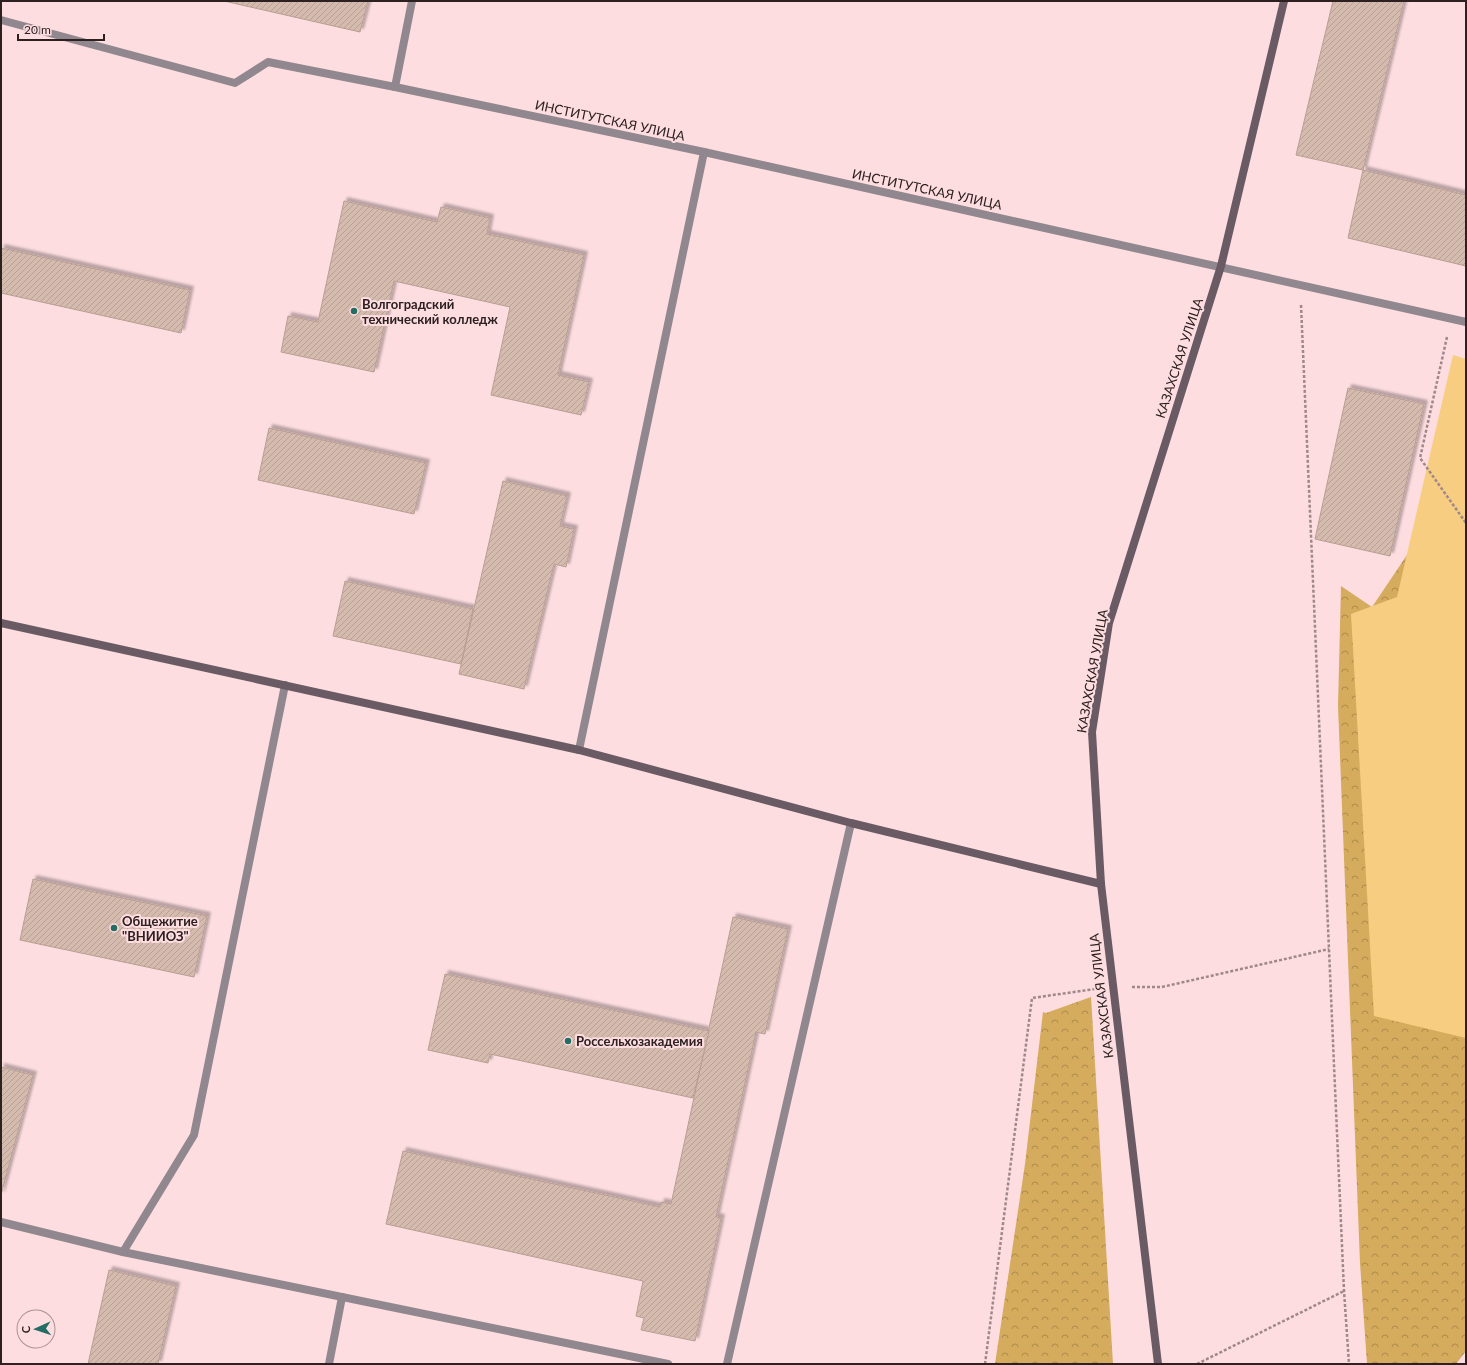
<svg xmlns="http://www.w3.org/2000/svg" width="1467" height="1365" font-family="Lato,sans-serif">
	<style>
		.forest { fill: url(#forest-crowns) }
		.park { fill: #f7cd81 }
		.building { fill: url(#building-hatch); stroke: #b89e92; filter: url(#shadow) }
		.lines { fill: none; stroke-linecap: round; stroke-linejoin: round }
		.path { stroke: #9f888a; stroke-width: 2.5; stroke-dasharray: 3 2; stroke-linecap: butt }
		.lane { stroke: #91878e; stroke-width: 8 }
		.street { stroke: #91878e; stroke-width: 8 }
		.secondary { stroke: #695a64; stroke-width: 8 }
		.poi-dot { fill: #246d64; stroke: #fddde0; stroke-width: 1.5 }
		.labels { text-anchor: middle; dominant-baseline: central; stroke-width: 4; stroke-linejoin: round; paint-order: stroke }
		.street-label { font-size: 13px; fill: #2c2021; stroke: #fddde0 }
		.poi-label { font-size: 13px; font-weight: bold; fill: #2c2021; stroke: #fddde0; text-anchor: start }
	</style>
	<defs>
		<pattern id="forest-crowns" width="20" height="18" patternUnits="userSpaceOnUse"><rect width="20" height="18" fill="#d5ab5d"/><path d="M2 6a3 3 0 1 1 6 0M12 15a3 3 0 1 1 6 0" fill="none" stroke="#ad8b4c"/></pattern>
		<pattern id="building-hatch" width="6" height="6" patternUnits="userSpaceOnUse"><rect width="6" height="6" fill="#d5baae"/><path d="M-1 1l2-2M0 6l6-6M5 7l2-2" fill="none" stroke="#b7a095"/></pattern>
		<filter id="shadow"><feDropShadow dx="3.5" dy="-3.5" stdDeviation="1" flood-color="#0004"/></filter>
	</defs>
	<rect width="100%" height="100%" fill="#fddde0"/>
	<g class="forest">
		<path d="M 1411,549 L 1466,579 L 1466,1351 L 1456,1364 L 1367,1364 L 1360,1263 L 1338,706 L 1341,586 L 1372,607 Z"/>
		<path d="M 1091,997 L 1113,1364 L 995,1364 L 1025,1164 L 1043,1012 L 1046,1013 Z"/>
	</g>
	<path class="park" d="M 1453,355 L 1466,359 L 1466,1038 L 1374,1016 L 1351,614 L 1397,597 Z"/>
	<g class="building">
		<path d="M 224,1 L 368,1 L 360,32 Z"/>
		<path d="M 1333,1 L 1404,1 L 1363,170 L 1296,155 Z"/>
		<path d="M 1363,170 L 1466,195 L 1466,266 L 1348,238 Z"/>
		<path d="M 344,201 L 437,222 L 441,207 L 490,218 L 487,234 L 584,255 L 558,375 L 589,382 L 581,415 L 491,395 L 510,307 L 394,281 L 374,372 L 281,352 L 288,316 L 318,322 Z"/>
		<path d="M 1,248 L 190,290 L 181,333 L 1,293 Z"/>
		<path d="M 1348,388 L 1424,404 L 1390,556 L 1315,539 Z"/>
		<path d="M 269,428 L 426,463 L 414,514 L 258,480 Z"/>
		<path d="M 503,481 L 567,496 L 560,526 L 574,529 L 566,567 L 554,564 L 524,689 L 459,674 Z"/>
		<path d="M 345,581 L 473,609 L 461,664 L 333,636 Z"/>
		<path d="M 33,879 L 207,916 L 194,977 L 20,940 Z"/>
		<path d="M 733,917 L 788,929 L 765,1034 L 756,1032 L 716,1217 L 721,1218 L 695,1341 L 641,1330 L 644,1318 L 636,1316 L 643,1281 L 386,1224 L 403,1151 L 660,1207 L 661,1202 L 671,1204 Z"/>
		<path d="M 445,974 L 709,1031 L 693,1098 L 490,1054 L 488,1063 L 428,1050 Z"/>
		<path d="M 1,1067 L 33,1075 L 1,1195 Z"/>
		<path d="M 109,1270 L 176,1286 L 158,1364 L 88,1364 Z"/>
	</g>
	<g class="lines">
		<g class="path">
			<path d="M 1301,305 L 1334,1065 L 1344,1291 L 1349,1364"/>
			<path d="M 1447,337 L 1420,458 L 1466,523"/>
			<path d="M 1132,987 L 1162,987 L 1329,949"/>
			<path d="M 985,1364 L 1032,998 L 1095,989"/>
			<path d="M 1197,1364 L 1344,1291"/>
		</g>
		<g class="lane">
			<path d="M 1,20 L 235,83 L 268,62 L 395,87 L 704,152 L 1466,322"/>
			<path d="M 395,87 L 412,1"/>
			<path d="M 1,1222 L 123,1252 L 668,1364"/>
			<path d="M 123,1252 L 194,1135 L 285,685"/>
			<path d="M 329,1364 L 342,1297"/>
			<path d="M 727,1364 L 851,823"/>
		</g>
		<path class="street" d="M 579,750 L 704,152"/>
		<g class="secondary">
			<path d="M 1,623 L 579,750 L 851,823 L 1101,884"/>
			<path d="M 1158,1364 L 1101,884 L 1092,732 L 1109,623 L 1221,266 L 1284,1"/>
		</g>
	</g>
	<g class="poi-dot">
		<circle cx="354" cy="311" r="4"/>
		<circle cx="114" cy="928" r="4"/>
		<circle cx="568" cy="1041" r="4"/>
	</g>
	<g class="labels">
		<g class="street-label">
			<text transform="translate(610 120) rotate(12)">ИНСТИТУТСКАЯ УЛИЦА</text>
			<text transform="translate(927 189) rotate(12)">ИНСТИТУТСКАЯ УЛИЦА</text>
			<text transform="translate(1179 358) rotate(-72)">КАЗАХСКАЯ УЛИЦА</text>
			<text transform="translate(1092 671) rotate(-80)">КАЗАХСКАЯ УЛИЦА</text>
			<text transform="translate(1101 996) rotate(-97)">КАЗАХСКАЯ УЛИЦА</text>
		</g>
		<g class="poi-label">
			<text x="362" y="304">Волгоградский<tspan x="362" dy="15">технический колледж</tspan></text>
			<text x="122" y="921">Общежитие<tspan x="122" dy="15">"ВНИИОЗ"</tspan></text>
			<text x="576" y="1041">Россельхозакадемия</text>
		</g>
	</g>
	<rect width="1467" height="1365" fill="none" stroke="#2c2021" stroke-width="4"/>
	<g transform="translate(36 1329) rotate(267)"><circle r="19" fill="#fddde0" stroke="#a99194"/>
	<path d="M0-3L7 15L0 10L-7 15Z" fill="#246d64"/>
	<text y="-6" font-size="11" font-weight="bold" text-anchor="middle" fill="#2c2021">С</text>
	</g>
	<path d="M18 34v6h86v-6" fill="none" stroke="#2c2021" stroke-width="2"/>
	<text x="24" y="34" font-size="12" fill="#2c2021" stroke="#fddde0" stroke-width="3" paint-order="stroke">20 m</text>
</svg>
